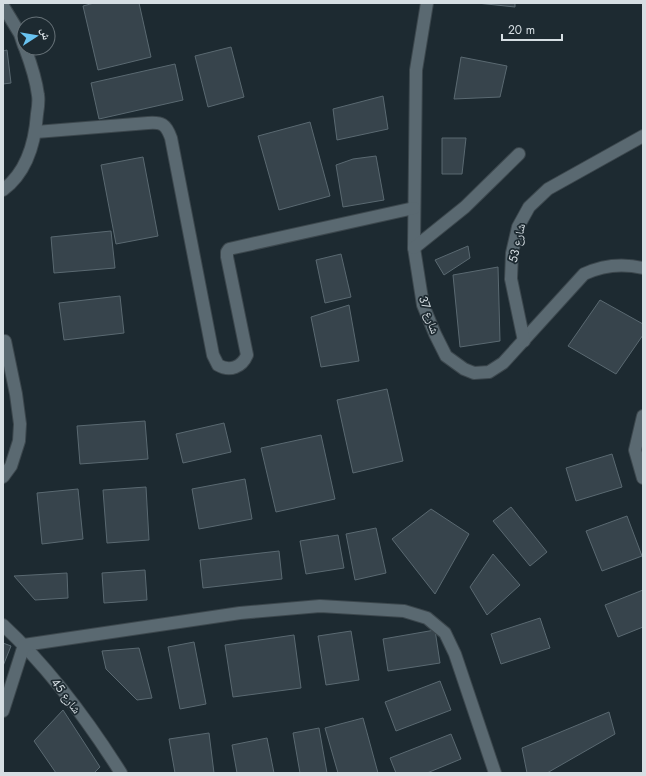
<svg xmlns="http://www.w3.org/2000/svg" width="646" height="776" font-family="Jost,'Noto Naskh Arabic',sans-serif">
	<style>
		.building { fill: #37444c; stroke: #5a6971 }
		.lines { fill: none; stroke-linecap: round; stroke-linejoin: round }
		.street-casing { stroke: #3c474d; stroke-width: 14 }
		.street { stroke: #5a6971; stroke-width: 12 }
		.labels { text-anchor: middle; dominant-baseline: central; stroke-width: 3.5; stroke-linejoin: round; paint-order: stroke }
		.street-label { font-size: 12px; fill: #d6dee3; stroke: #1d2a31 }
	</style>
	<rect width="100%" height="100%" fill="#1d2a31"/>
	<g class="building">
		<path d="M 94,3 L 139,3 L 151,57 L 98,70 L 83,6 Z"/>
		<path d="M 477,3 L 515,3 L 515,7 Z"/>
		<path d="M 231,47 L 244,97 L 208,107 L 195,56 Z"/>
		<path d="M 7,50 L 11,83 L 3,84 L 3,51 Z"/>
		<path d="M 461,57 L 507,66 L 500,97 L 454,99 Z"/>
		<path d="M 175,64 L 183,100 L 99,119 L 91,83 Z"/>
		<path d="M 383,96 L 388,129 L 337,140 L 333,109 Z"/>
		<path d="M 310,122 L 330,196 L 279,210 L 258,136 Z"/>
		<path d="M 442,138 L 466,138 L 462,174 L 442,174 Z"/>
		<path d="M 376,156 L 384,200 L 343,207 L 336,165 L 353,159 Z"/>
		<path d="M 143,157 L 158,236 L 116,244 L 101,165 Z"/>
		<path d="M 111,231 L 115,268 L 54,273 L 51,237 Z"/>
		<path d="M 468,246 L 470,258 L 444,275 L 435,260 Z"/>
		<path d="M 341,254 L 351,297 L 325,303 L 316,260 Z"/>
		<path d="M 498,267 L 500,341 L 460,347 L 453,275 Z"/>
		<path d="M 120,296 L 124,333 L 64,340 L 59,303 Z"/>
		<path d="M 600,300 L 643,324 L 643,335 L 616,374 L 568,346 Z"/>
		<path d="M 349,305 L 359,361 L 321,367 L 311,317 Z"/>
		<path d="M 387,389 L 403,461 L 353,473 L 337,400 Z"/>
		<path d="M 145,421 L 148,459 L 80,464 L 77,426 Z"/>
		<path d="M 224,423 L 231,452 L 183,463 L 176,434 Z"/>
		<path d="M 321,435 L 335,499 L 276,512 L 261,448 Z"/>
		<path d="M 612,454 L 622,487 L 576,501 L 566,468 Z"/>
		<path d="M 245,479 L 252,519 L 199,529 L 192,489 Z"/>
		<path d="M 146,487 L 149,540 L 107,543 L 103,490 Z"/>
		<path d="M 78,489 L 83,539 L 42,544 L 37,493 Z"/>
		<path d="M 511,507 L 547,552 L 530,566 L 493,521 Z"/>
		<path d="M 431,509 L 469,534 L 435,594 L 392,539 Z"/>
		<path d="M 627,516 L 642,556 L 602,571 L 586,531 Z"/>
		<path d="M 376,528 L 386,573 L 355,580 L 346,534 Z"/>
		<path d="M 338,535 L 344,568 L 306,574 L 300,541 Z"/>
		<path d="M 279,551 L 282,579 L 203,588 L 200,560 Z"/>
		<path d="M 493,554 L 520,585 L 487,615 L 470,587 Z"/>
		<path d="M 145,570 L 147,600 L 104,603 L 102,573 Z"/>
		<path d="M 67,573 L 68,598 L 35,600 L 14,576 Z"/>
		<path d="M 643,590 L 643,627 L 618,637 L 605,605 Z"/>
		<path d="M 540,618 L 550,648 L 501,664 L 491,634 Z"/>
		<path d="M 435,630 L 440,663 L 388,671 L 383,639 Z"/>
		<path d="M 351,631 L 359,680 L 326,685 L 318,636 Z"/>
		<path d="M 294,635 L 301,688 L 233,697 L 225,645 Z"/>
		<path d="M 194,642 L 206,704 L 180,709 L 168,647 Z"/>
		<path d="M 3,643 L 11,646 L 3,666 Z"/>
		<path d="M 139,648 L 152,698 L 137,700 L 106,669 L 102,651 Z"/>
		<path d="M 440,681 L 451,710 L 396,731 L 385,702 Z"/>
		<path d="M 63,710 L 100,767 L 94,773 L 56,773 L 34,741 Z"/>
		<path d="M 609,712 L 615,734 L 547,773 L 527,773 L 522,748 Z"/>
		<path d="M 363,718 L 378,773 L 338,773 L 325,728 Z"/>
		<path d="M 319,728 L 327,773 L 300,773 L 293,733 Z"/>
		<path d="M 209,733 L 214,773 L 175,773 L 169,739 Z"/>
		<path d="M 451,734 L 461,759 L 427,773 L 396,773 L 390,758 Z"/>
		<path d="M 267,738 L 274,773 L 237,773 L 232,745 Z"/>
	</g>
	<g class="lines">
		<g class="street-casing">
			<g id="street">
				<path d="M 427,3 L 416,70 L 414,248 L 423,305 L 435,334 L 446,356 L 464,369 L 474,373 L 489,372 L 503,363 L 584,274 C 603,265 622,263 643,268"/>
				<path d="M 3,6 L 20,34 L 24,46"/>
				<path d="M 36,132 L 148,123 C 162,122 166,124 171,138 L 213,355 L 218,365 C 230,372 242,367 247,355 L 227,257 L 227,252 L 229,249 L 414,208"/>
				<path d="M 3,190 C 27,172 35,143 37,114 C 38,108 39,101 38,95 C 36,79 31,64 25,48"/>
				<path d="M 414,248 L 465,207 L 519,154"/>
				<path d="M 524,341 L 511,279 L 512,253 L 518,227 L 529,207 L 548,189 L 643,136"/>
				<path d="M 643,416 L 635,450 L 643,478"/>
				<path d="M 3,477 L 11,466 L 19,441 L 20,424 L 16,394 L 5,341"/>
				<path d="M 3,625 C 49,668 87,719 121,773"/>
				<path d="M 3,711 L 24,645 L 240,613 L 320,606 L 404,611 L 427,618 L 445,633 L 455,654 L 495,773"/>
			</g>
		</g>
		<use href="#street" class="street"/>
	</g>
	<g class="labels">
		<g class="street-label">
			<text transform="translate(517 243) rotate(-77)">شارع 53</text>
			<text transform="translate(429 315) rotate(71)">شارع 37</text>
			<text transform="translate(66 696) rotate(53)">شارع 45</text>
		</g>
	</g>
	<rect width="646" height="776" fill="none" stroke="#d6dee3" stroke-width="8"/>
	<g transform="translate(36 36) rotate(78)"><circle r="19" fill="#1d2a31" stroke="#677278"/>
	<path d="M0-3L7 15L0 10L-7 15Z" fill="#69c3f1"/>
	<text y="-6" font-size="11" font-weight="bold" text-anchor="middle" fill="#d6dee3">ش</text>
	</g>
	<path d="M502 34v6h60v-6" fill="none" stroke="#d6dee3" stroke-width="2"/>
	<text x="508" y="34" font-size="12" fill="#d6dee3" stroke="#1d2a31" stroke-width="3" paint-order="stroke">20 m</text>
</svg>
